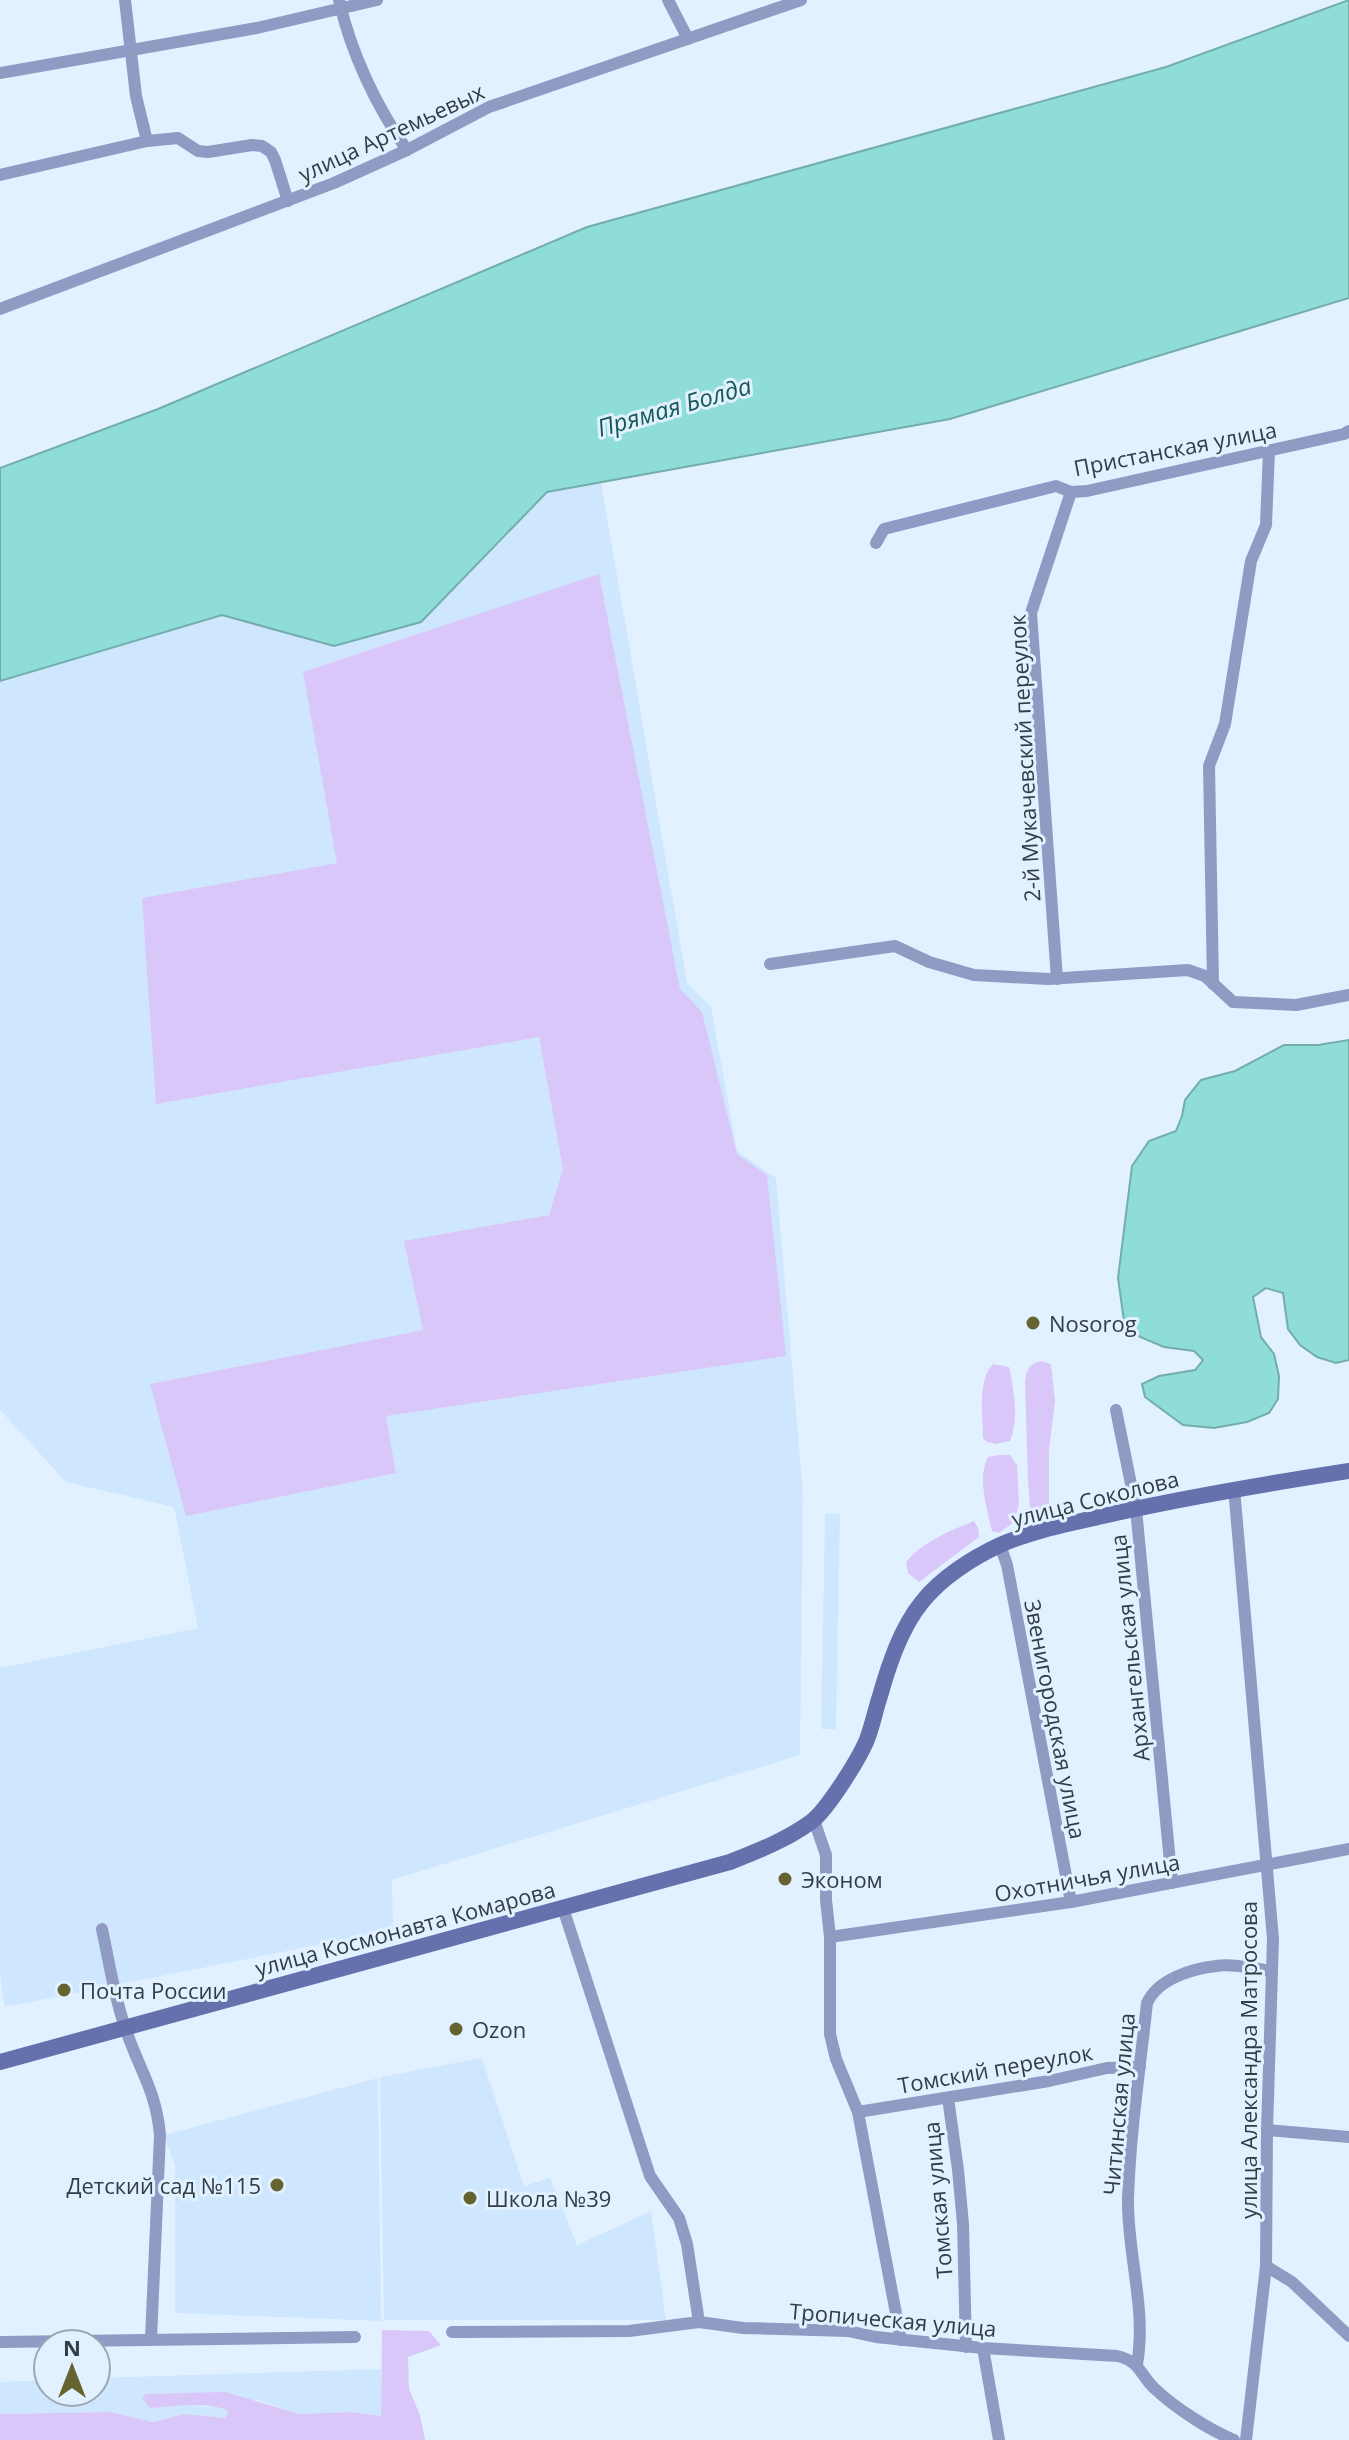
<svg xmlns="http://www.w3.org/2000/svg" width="1349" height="2440" font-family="'Open Sans',sans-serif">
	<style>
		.built { fill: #cfe7fe }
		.green { fill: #d9c7f9 }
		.water { fill: #8fddd8; stroke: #73adac; stroke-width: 2 }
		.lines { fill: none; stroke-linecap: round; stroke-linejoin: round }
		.minor { stroke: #909bc4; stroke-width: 12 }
		.secondary { stroke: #6471ad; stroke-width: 16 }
		.poi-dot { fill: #656431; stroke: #e2f1ff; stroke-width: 3 }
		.labels { text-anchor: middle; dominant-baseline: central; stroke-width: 6; stroke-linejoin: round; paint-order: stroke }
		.street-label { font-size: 22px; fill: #333d45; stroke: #e2f1ff }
		.poi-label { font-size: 22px; fill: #333d45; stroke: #e2f1ff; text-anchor: start }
		.water-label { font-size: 24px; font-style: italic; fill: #165956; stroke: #e2f1ff }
	</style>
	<rect width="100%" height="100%" fill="#e2f1ff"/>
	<g class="built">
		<path d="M 599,470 L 687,983 L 711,1007 L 737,1151 L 776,1178 L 803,1493 L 800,1755 L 392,1880 L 393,1930 L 5,2007 L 0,1976 L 0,1668 L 198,1628 L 174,1507 L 66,1482 L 0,1410 L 0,667 Z"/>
		<path d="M 825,1514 L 840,1514 L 836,1729 L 821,1729 Z"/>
		<path d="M 482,2058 L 524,2186 L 550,2178 L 577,2245 L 651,2211 L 666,2320 L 384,2320 L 380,2077 Z"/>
		<path d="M 378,2078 L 381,2321 L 175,2313 L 175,2166 L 164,2135 Z"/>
		<path d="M 381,2369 L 381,2416 L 351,2412 L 300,2414 L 257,2400 L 192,2407 L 221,2406 L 229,2412 L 225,2418 L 184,2414 L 153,2422 L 110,2412 L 0,2414 L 0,2382 L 48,2380 L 48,2392 L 96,2392 L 96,2378 Z"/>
	</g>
	<g class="green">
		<path d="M 599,574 L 680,989 L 702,1012 L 737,1154 L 767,1175 L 786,1356 L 386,1416 L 396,1473 L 186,1516 L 150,1384 L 423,1330 L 404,1241 L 549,1215 L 563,1169 L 539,1037 L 156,1104 L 142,898 L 337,863 L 303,672 Z"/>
		<path d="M 1041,1361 L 1051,1364 L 1055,1401 L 1049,1450 L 1049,1505 L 1036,1512 L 1030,1507 L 1028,1482 L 1025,1382 C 1027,1369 1028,1365 1041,1361 Z"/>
		<path d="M 993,1364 L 1009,1367 C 1014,1390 1019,1419 1010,1441 L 996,1444 L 987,1442 L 983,1438 C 983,1416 977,1380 993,1364 Z"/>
		<path d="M 999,1455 L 1010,1455 L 1017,1465 L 1019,1504 L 1014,1522 L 999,1533 L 992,1531 C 987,1509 977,1477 988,1457 Z"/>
		<path d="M 974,1521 L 978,1528 L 979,1537 L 919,1582 L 908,1573 L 906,1562 C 922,1542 950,1531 974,1521 Z"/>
		<path d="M 382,2330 L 429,2331 L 441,2345 L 408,2357 L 409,2389 L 420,2415 L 425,2440 L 0,2440 L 0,2414 L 110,2412 L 153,2422 L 184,2414 L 225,2418 L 229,2412 C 212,2400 171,2407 150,2408 L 142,2398 L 146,2394 L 225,2392 L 300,2414 L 351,2412 L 381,2416 Z"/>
	</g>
	<g class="water">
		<path d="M 1349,0 L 1349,298 L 950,419 L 547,492 L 421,622 L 334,646 L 222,615 L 0,681 L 0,468 L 158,409 L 587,227 L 1166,67 Z"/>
		<path d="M 1349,1040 L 1349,1360 L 1336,1363 L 1317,1357 L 1300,1345 L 1288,1329 L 1283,1293 L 1266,1288 L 1253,1297 L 1261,1337 L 1274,1354 L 1279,1376 L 1278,1399 L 1269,1413 L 1247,1422 L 1214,1428 L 1183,1425 L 1145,1397 L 1142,1384 L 1159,1376 L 1195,1370 L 1203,1360 L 1194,1351 L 1164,1347 L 1140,1337 L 1124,1321 L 1118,1278 L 1132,1166 L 1149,1141 L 1176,1131 L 1182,1116 L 1185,1100 L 1201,1080 L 1235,1071 L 1284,1045 L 1318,1045 Z"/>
	</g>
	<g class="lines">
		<g class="minor">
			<path d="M 125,0 L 136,96 L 147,141"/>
			<path d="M 339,0 C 351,53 376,106 407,150"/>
			<path d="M 668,0 L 688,39"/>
			<path d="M 0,73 L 257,28 L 377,0"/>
			<path d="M 0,175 L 147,141 L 178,138 L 198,151 L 208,152 L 252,145 L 262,146 L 271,152 L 275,160 L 288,201"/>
			<path d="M 0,309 L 334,183 L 407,150 L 489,107 L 801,0"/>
			<path d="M 876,543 L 884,529 L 1056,486 L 1071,492 L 1087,491 L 1344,434 L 1349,431"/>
			<path d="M 770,964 L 895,946 L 929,962 L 974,975 L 1048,979 L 1188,970 L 1205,976 L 1233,1002 L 1296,1005 L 1349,995"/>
			<path d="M 1057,979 L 1031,613 L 1071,492"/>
			<path d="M 1213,984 L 1209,766 L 1225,724 L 1251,561 L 1266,525 L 1269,450"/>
			<path d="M 1116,1410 L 1136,1509 L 1172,1883"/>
			<path d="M 1234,1488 L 1273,1939 L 1267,2130 L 1266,2266 L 1246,2440"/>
			<path d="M 1000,1545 L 1007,1565 L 1071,1902"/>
			<path d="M 814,1820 L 826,1855 L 826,1900 L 830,1937 L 830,2034 L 836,2059 L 858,2112 L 901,2340"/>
			<path d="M 563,1908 L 650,2176 L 679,2218 L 687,2244 L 699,2322"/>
			<path d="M 102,1929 C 109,1961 114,1996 125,2027 C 138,2068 156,2089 160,2135 L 151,2339"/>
			<path d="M 830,1937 L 1071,1902 L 1349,1849"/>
			<path d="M 948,2098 L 958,2170 L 963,2224 L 966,2347"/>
			<path d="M 858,2112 L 1049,2081 L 1107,2068 L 1140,2067"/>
			<path d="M 1267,2130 L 1349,2137"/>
			<path d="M 1266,2266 L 1292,2282 L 1349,2336"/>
			<path d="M 452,2332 L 629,2331 L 699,2322 L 743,2328 L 848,2331 L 876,2337 L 983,2348 L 1117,2356 C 1140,2361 1139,2373 1154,2388 C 1174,2407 1209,2430 1234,2440"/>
			<path d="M 0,2342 L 355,2337"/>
			<path d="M 983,2348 L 999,2440"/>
			<path d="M 1137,2364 C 1147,2310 1127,2253 1128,2199 C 1130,2133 1140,2068 1147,2003 C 1158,1979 1191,1969 1216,1966 C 1234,1963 1254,1969 1272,1971"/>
		</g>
		<path class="secondary" d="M 0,2062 L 730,1862 C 758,1851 786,1840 811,1822 C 827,1810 857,1762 866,1742 C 872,1728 875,1711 880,1696 C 889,1664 901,1628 922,1602 C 941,1578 972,1558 1000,1545 C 1036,1529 1078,1522 1116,1513 C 1194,1496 1271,1483 1349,1471"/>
	</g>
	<g class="poi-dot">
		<circle cx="1033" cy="1323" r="8"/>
		<circle cx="785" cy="1879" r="8"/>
		<circle cx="64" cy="1990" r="8"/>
		<circle cx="456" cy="2029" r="8"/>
		<circle cx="277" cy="2185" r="8"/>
		<circle cx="470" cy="2198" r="8"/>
	</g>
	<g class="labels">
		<g class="street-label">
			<text transform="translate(391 132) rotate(-25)">улица Артемьевых</text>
			<text transform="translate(1175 448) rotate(-11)">Пристанская улица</text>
			<text transform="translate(1024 758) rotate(-93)">2-й Мукачевский переулок</text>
			<text transform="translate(1095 1498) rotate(-14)">улица Соколова</text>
			<text transform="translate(1129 1648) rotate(-96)">Архангельская улица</text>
			<text transform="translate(1056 1719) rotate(79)">Звенигородская улица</text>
			<text transform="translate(1087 1877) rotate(-10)">Охотничья улица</text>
			<text transform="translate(405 1928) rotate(-15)">улица Космонавта Комарова</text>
			<text transform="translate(1248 2060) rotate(-90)">улица Александра Матросова</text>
			<text transform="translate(995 2068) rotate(-10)">Томский переулок</text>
			<text transform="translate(1118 2104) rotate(-85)">Читинская улица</text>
			<text transform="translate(937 2200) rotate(-95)">Томская улица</text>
			<text transform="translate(893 2319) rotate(5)">Тропическая улица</text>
		</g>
		<g class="poi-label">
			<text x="1049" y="1323">Nosorog</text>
			<text x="801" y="1879">Эконом</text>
			<text x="80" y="1990">Почта России</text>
			<text x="472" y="2029">Ozon</text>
			<text x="261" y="2185" text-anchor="end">Детский сад №115</text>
			<text x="486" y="2198">Школа №39</text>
		</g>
		<g class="water-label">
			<text transform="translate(674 406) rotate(-16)">Прямая Болда</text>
		</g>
	</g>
	<g transform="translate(72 2368)"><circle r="38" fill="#e2f1ff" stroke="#9ca9b5" stroke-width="2"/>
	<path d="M0-6L14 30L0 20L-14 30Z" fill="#656431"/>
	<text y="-12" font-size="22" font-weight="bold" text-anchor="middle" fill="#333d45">N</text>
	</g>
</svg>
